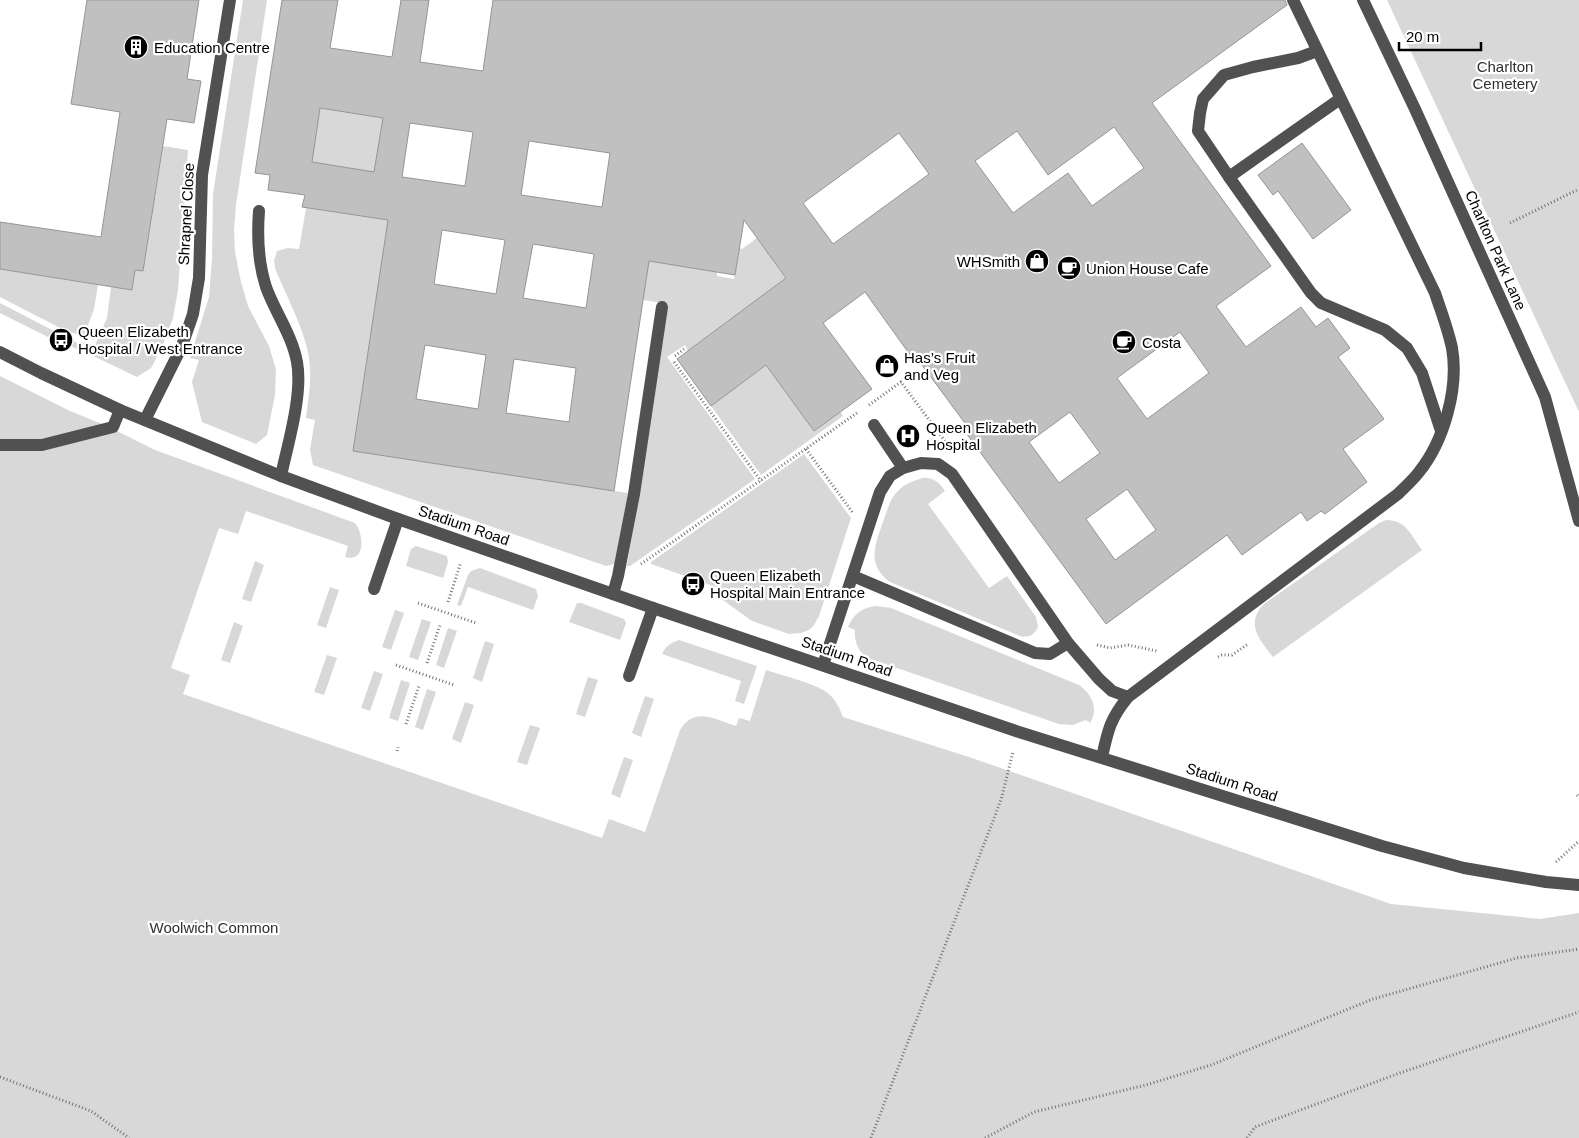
<svg xmlns="http://www.w3.org/2000/svg" width="1579" height="1138" font-family="Arial,sans-serif">
	<style>
		.green { fill: #d8d8d8 }
		.building { fill: #c0c0c0; stroke: #959595; fill-rule: evenodd }
		.lines { fill: none; stroke-linecap: round; stroke-linejoin: round }
		.path { stroke: #737373; stroke-width: 3; stroke-dasharray: 1 2.5; stroke-linecap: butt }
		.minor { stroke: #515151; stroke-width: 12 }
		.labels { text-anchor: middle; dominant-baseline: central; stroke-width: 4.5; stroke-linejoin: round; paint-order: stroke }
		.poi-label { font-size: 15px; fill: #000; stroke: #fff; text-anchor: start }
		.park-label { font-size: 15px; fill: #2f2f2f; stroke: #fff }
		.street-label { font-size: 15px; fill: #000; stroke: #fff }
	</style>
	<rect width="100%" height="100%" fill="#fff"/>
	<g class="green">
		<path d="M 243,0 L 267,0 L 236,205 L 234,230 L 235,252 L 241,282 L 248,306 L 269,346 L 276,370 L 275,395 L 267,435 L 256,444 L 202,422 L 192,382 L 199,360 L 190,358 L 209,297 L 212,258 L 213,194 Z"/>
		<path d="M 1387,0 L 1579,0 L 1579,411 L 1578,410 Z"/>
		<path d="M 320,108 L 387,119 L 379,173 L 312,162 Z"/>
		<path d="M 163,146 L 188,150 L 178,290 L 173,318 L 162,347 L 151,368 L 137,377 L 91,355 L 107,318 L 112,279 L 114,287 L 132,290 L 135,270 L 143,271 L 152,217 L 151,199 L 155,199 Z"/>
		<path d="M 306,208 L 388,220 L 353,451 L 628,493 L 615,564 L 606,566 L 313,465 L 310,450 L 315,420 L 306,418 C 308,401 311,385 310,367 C 309,337 286,296 275,268 L 274,261 L 277,251 L 288,248 L 299,249 Z"/>
		<path d="M 757,238 L 786,278 L 688,351 L 685,345 L 667,357 L 755,479 L 630,566 L 627,566 L 668,304 L 643,300 L 649,261 L 717,272 L 717,276 L 734,279 L 739,248 L 742,249 Z"/>
		<path d="M 0,269 L 23,273 L 24,269 L 42,276 L 98,285 L 94,309 L 84,336 L 66,331 L 0,297 Z"/>
		<path d="M 0,303 L 81,345 L 79,350 L 50,335 L 48,337 L 0,313 Z"/>
		<path d="M 766,365 L 814,431 L 841,412 L 843,416 L 761,475 L 711,406 Z"/>
		<path d="M 0,376 L 70,411 L 107,426 L 155,450 L 355,523 C 364,534 366,563 345,557 L 348,546 L 246,511 L 238,534 L 219,528 L 171,668 L 190,675 L 183,694 L 602,838 L 609,819 L 645,832 L 680,730 C 694,706 715,719 736,726 L 739,718 L 750,721 L 766,670 C 783,676 816,683 829,694 C 836,700 840,709 843,717 L 969,757 L 1391,904 L 1540,919 L 1579,913 L 1579,1138 L 0,1138 Z"/>
		<path d="M 804,454 L 851,518 L 819,616 L 814,625 L 809,630 L 801,633 L 789,634 L 752,621 L 720,598 L 719,590 L 716,587 L 651,564 L 651,562 Z"/>
		<path d="M 922,478 C 933,477 939,482 945,491 L 928,504 L 989,588 L 1007,576 L 1036,617 L 1038,627 C 1034,635 1029,638 1020,636 L 890,582 C 865,563 876,543 884,519 C 888,509 890,498 898,491 C 904,484 914,481 922,478 Z"/>
		<path d="M 1386,520 C 1406,520 1411,535 1422,550 L 1273,657 C 1259,639 1245,624 1264,604 L 1379,523 Z"/>
		<path d="M 416,546 L 447,556 L 448,562 L 443,578 L 406,566 L 411,549 Z"/>
		<path d="M 255,561 L 264,565 L 251,602 L 242,599 Z"/>
		<path d="M 480,568 L 536,589 L 538,596 L 533,610 L 468,587 L 461,606 L 457,605 L 468,575 L 471,571 Z"/>
		<path d="M 330,587 L 339,590 L 326,628 L 317,625 Z"/>
		<path d="M 577,603 L 581,603 L 624,619 L 626,623 L 620,640 L 569,622 Z"/>
		<path d="M 876,606 L 891,608 L 1079,685 C 1092,694 1099,709 1090,723 L 1086,720 L 1073,725 L 1059,724 L 868,658 C 858,652 854,641 855,630 L 848,627 C 853,614 863,607 876,606 Z"/>
		<path d="M 395,610 L 404,613 L 391,650 L 382,647 Z"/>
		<path d="M 422,619 L 431,622 L 418,660 L 409,657 Z"/>
		<path d="M 234,622 L 243,626 L 230,663 L 221,660 Z"/>
		<path d="M 448,628 L 457,631 L 444,668 L 436,665 Z"/>
		<path d="M 679,640 L 757,666 L 744,704 L 735,701 L 741,681 L 662,654 C 666,646 670,643 679,640 Z"/>
		<path d="M 485,641 L 494,644 L 482,682 L 473,678 Z"/>
		<path d="M 327,655 L 337,658 L 324,695 L 314,692 Z"/>
		<path d="M 374,671 L 383,674 L 370,711 L 361,708 Z"/>
		<path d="M 588,677 L 598,680 L 585,717 L 576,714 Z"/>
		<path d="M 401,680 L 410,683 L 398,721 L 389,718 Z"/>
		<path d="M 427,689 L 436,692 L 423,730 L 415,727 Z"/>
		<path d="M 645,696 L 654,699 L 641,737 L 632,733 Z"/>
		<path d="M 465,702 L 474,705 L 461,743 L 452,739 Z"/>
		<path d="M 530,725 L 540,728 L 527,765 L 517,762 Z"/>
		<path d="M 624,757 L 633,760 L 620,798 L 611,794 Z"/>
	</g>
	<g class="building">
		<path d="M 87,0 L 199,0 L 187,79 L 201,81 L 194,123 L 167,119 L 143,271 L 135,270 L 132,290 L 0,269 L 0,222 L 101,237 L 120,112 L 71,104 Z"/>
		<path d="M 282,0 L 338,0 L 330,48 L 392,57 L 401,0 L 429,0 L 420,62 L 483,71 L 493,0 L 1285,0 L 1287,5 L 1152,103 L 1271,266 L 1216,306 L 1246,347 L 1301,307 L 1316,327 L 1328,318 L 1350,348 L 1338,357 L 1384,419 L 1343,449 L 1367,482 L 1325,514 L 1321,511 L 1307,521 L 1301,512 L 1242,555 L 1227,535 L 1106,624 L 966,433 L 970,430 L 916,357 L 913,359 L 865,292 L 823,323 L 872,389 L 814,431 L 766,365 L 711,406 L 677,359 L 786,278 L 744,220 L 735,275 L 649,261 L 614,491 L 353,451 L 388,220 L 302,207 L 305,195 L 268,190 L 270,175 L 255,173 ZM 320,108 L 383,118 L 374,172 L 312,162 ZM 410,123 L 473,132 L 465,186 L 402,177 ZM 1114,127 L 1144,168 L 1092,206 L 1068,173 L 1013,213 L 975,161 L 1017,131 L 1048,175 ZM 899,133 L 929,174 L 833,244 L 803,203 ZM 529,141 L 610,153 L 602,207 L 521,195 ZM 442,230 L 505,240 L 496,294 L 434,284 ZM 533,244 L 594,254 L 586,308 L 523,298 ZM 1180,332 L 1209,373 L 1147,419 L 1117,378 ZM 425,345 L 486,355 L 478,409 L 416,399 ZM 514,359 L 576,368 L 569,422 L 506,413 ZM 1070,412 L 1100,453 L 1059,483 L 1029,442 ZM 1127,489 L 1156,530 L 1115,560 L 1086,519 Z"/>
		<path d="M 1302,143 L 1351,210 L 1313,239 L 1278,191 L 1273,195 L 1258,175 Z"/>
	</g>
	<g class="lines">
		<g class="path">
			<path d="M 1510,223 L 1579,189"/>
			<path d="M 675,356 L 684,349"/>
			<path d="M 674,362 L 761,481"/>
			<path d="M 869,405 L 901,382 L 947,444"/>
			<path d="M 806,449 L 853,513"/>
			<path d="M 641,564 L 857,413"/>
			<path d="M 448,602 L 461,562"/>
			<path d="M 418,603 L 476,623"/>
			<path d="M 1097,645 L 1110,648 L 1128,645 L 1157,651"/>
			<path d="M 1218,657 L 1222,655 L 1232,655 L 1248,644"/>
			<path d="M 427,663 L 440,625"/>
			<path d="M 396,665 L 454,685"/>
			<path d="M 406,724 L 419,686"/>
			<path d="M 397,751 L 398,747"/>
			<path d="M 1577,795 L 1579,797"/>
			<path d="M 1556,862 L 1579,841"/>
			<path d="M 0,1077 L 91,1111 L 129,1138"/>
			<path d="M 871,1138 L 1001,800 L 1013,752"/>
			<path d="M 985,1138 L 1034,1112 L 1146,1085 L 1211,1065 L 1373,999 L 1517,958 L 1579,949"/>
			<path d="M 1247,1138 L 1255,1127 L 1397,1074 L 1579,1012"/>
		</g>
		<g class="minor">
			<path d="M 1363,0 L 1415,109 L 1545,397 L 1579,521"/>
			<path d="M 1317,51 L 1298,58 L 1253,67 L 1224,75 L 1203,99 L 1200,113 L 1198,131 L 1229,177 L 1311,293 L 1321,303 L 1385,330 L 1407,348 L 1422,373 L 1441,431"/>
			<path d="M 1229,177 L 1340,99"/>
			<path d="M 259,211 C 257,237 258,262 266,287 C 275,312 292,335 297,362 C 303,394 288,443 281,476"/>
			<path d="M 0,352 L 41,373 L 120,410 L 281,476 L 398,519 L 653,608 L 1019,732 L 1382,846 L 1464,868 L 1546,882 L 1579,885"/>
			<path d="M 145,420 L 182,346 L 193,314 L 199,278 L 202,175 L 230,0"/>
			<path d="M 874,425 L 903,468"/>
			<path d="M 0,445 L 42,445 L 113,427 L 120,410"/>
			<path d="M 853,576 L 1035,653 L 1050,654 L 1068,643"/>
			<path d="M 374,589 L 398,519"/>
			<path d="M 613,594 L 618,576 L 634,494 L 662,307"/>
			<path d="M 823,665 L 880,492 L 890,476 L 903,468 L 921,463 L 938,464 L 952,474 L 1068,643 L 1099,679 L 1112,691 L 1128,697"/>
			<path d="M 629,676 L 653,608"/>
			<path d="M 1102,757 C 1108,730 1110,719 1128,697 L 1398,494 C 1405,487 1413,480 1419,472 C 1444,441 1459,388 1452,348 C 1448,329 1441,311 1435,293 L 1293,0"/>
		</g>
	</g>
	<defs>
		<g id="building-disc" transform="scale(1.25)"><circle r="9.5" fill="#000" stroke="#fff"/><path d="M-4-6H4V6H1V3H-1V6H-4ZM-2.5-4.3h1.7v1.8h-1.7ZM.8-4.3h1.7v1.8H.8ZM-2.5-1h1.7V.8h-1.7ZM.8-1h1.7V.8H.8Z" fill="#fff"/></g>
		<g id="shop-disc" transform="scale(1.25)"><circle r="9.5" fill="#000" stroke="#fff"/><path d="M-5-2.5h2.3a2.7 3.5 0 0 1 5.4 0H5L5.5 6h-11ZM-1.5-2.5h3a1.5 2.3 0 0 0-3 0Z" fill="#fff"/></g>
		<g id="cafe-disc" transform="scale(1.25)"><circle r="9.5" fill="#000" stroke="#fff"/><path d="M-5.5-4.5H6V0H3Q3 3.5 0 3.5H-2.5Q-5.5 3.5-5.5 0ZM3-3.2v2h1.7v-2ZM-6 4.5H4V6H-6Z" fill="#fff"/></g>
		<g id="bus-disc" transform="scale(1.25)"><circle r="9.5" fill="#000" stroke="#fff"/><path d="M-5-6H5V4H4V6H2V4H-2V6H-4V4H-5ZM-3.5-4V0h7V-4ZM-3.5 1.2v1.5H-2V1.2ZM2 1.2v1.5H3.5V1.2Z" fill="#fff"/></g>
		<g id="hospital-disc" transform="scale(1.25)"><circle r="9.5" fill="#000" stroke="#fff"/><path d="M-5-5h3v3.5h4V-5h3V5h-3V1.5h-4V5h-3Z" fill="#fff"/></g>
	</defs>
	<g fill-rule="evenodd">
		<use href="#building-disc" x="136" y="47"/>
		<use href="#shop-disc" x="1037" y="261"/>
		<use href="#cafe-disc" x="1069" y="268"/>
		<use href="#bus-disc" x="61" y="340"/>
		<use href="#cafe-disc" x="1124" y="342"/>
		<use href="#shop-disc" x="887" y="366"/>
		<use href="#hospital-disc" x="908" y="436"/>
		<use href="#bus-disc" x="693" y="584"/>
	</g>
	<g class="labels">
		<g class="poi-label">
			<text x="154" y="47">Education Centre</text>
			<text x="1020" y="261" text-anchor="end">WHSmith</text>
			<text x="1086" y="268">Union House Cafe</text>
			<text x="78" y="331">Queen Elizabeth<tspan x="78" dy="17">Hospital / West Entrance</tspan></text>
			<text x="1142" y="342">Costa</text>
			<text x="904" y="357">Has’s Fruit<tspan x="904" dy="17">and Veg</tspan></text>
			<text x="926" y="427">Queen Elizabeth<tspan x="926" dy="17">Hospital</tspan></text>
			<text x="710" y="575">Queen Elizabeth<tspan x="710" dy="17">Hospital Main Entrance</tspan></text>
		</g>
		<g class="park-label">
			<text x="1505" y="66">Charlton<tspan x="1505" dy="17">Cemetery</tspan></text>
			<text x="214" y="927">Woolwich Common</text>
		</g>
		<g class="street-label">
			<text transform="translate(186 214) rotate(-87)">Shrapnel Close</text>
			<text transform="translate(1496 250) rotate(66)">Charlton Park Lane</text>
			<text transform="translate(464 525) rotate(19)">Stadium Road</text>
			<text transform="translate(847 656) rotate(19)">Stadium Road</text>
			<text transform="translate(1232 782) rotate(18)">Stadium Road</text>
		</g>
	</g>
	<path d="M1399 42v8h82v-8" fill="none" stroke="#000000" stroke-width="2.5"/>
	<text x="1406" y="42" font-size="15" fill="#000000" stroke="#ffffff" stroke-width="4" paint-order="stroke">20 m</text>
</svg>
